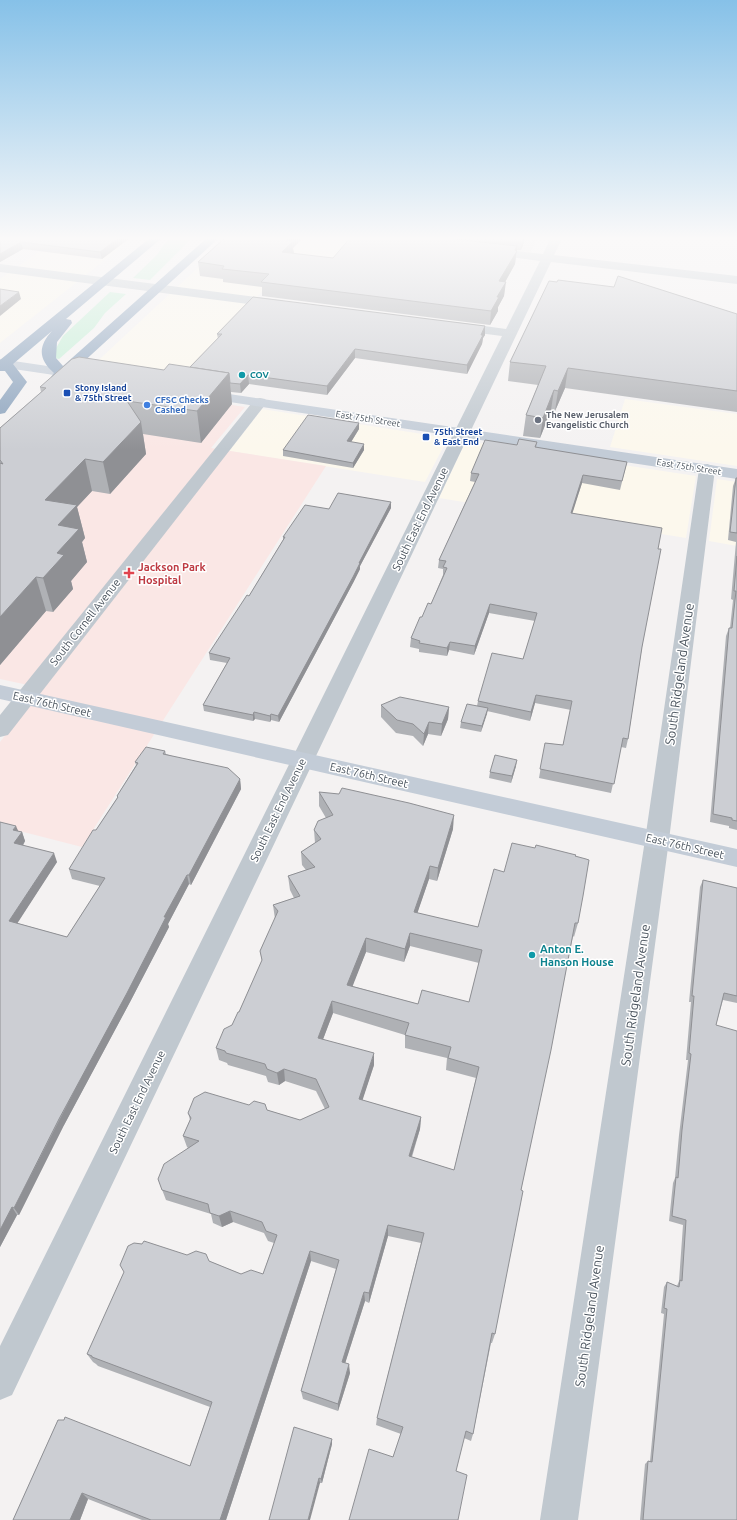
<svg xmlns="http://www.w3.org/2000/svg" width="737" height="1520" font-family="Ubuntu,sans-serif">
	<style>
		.commercial { fill: #fcf8ed }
		.education { fill: #e5e3e3 }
		.medical { fill: #fae7e5 }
		.green { fill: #c3eed5 }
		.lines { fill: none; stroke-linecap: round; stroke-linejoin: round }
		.street { fill: #c0c8cf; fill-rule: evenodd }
		.secondary { fill: #c3ccd7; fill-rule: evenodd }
		.highway { fill: #8ca3bd; fill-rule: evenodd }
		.wall { fill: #afb1b5; fill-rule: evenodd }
		.shaded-wall { fill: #8f9094 }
		.building { fill: #ccced3; stroke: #8f9094; fill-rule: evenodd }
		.culture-dot { fill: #0f9aa8; stroke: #fff; stroke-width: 1.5 }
		.transit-dot { fill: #1a4fb4; stroke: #fff; stroke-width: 1.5 }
		.shop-dot { fill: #3f7fe0; stroke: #fff; stroke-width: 1.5 }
		.worship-dot { fill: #6b7280; stroke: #fff; stroke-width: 1.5 }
		.health-dot { fill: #e0444e; stroke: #fff; stroke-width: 1.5 }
		.labels { text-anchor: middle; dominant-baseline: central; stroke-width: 3; stroke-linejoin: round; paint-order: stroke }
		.far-culture-label { font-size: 9px; font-weight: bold; fill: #0d838f; stroke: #fff; text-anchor: start }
		.far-transit-label { font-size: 9px; font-weight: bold; fill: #164399; stroke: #fff; text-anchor: start }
		.far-shop-label { font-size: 9px; font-weight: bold; fill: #366cbe; stroke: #fff; text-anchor: start }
		.far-worship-label { font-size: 9px; font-weight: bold; fill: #5b616d; stroke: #fff; text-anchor: start }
		.far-street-label { font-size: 9px; fill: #4a545e; stroke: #fff }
		.street-label { font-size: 11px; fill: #4a545e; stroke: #fff }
		.health-label { font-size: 11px; font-weight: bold; fill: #be3a42; stroke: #fff; text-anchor: start }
		.culture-label { font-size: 11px; font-weight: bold; fill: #0d838f; stroke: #fff; text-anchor: start }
		.near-street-label { font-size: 13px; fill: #4a545e; stroke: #fff }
	</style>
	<rect width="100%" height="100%" fill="#f4f2f2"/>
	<g class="commercial">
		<path d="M 60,237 L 134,237 L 0,343 L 0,279 Z"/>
		<path d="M 231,237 L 331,237 L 409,246 L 386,276 L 288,264 L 176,382 L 89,369 Z"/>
		<path d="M 625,399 L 737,414 L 737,466 L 610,447 Z"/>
		<path d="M 262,409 L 448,438 L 425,482 L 229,451 Z"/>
		<path d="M 466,441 L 696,476 L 686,538 L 439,498 Z"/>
		<path d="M 717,479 L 737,482 L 737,546 L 709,541 Z"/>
	</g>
	<path class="education" d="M 390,237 L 538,237 L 530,253 Z"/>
	<path class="medical" d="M 75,381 L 245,407 L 211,448 L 326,466 L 82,847 L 0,826 L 0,742 L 42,688 L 0,679 L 0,450 Z"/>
	<g class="green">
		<path d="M 172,237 L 193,237 L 150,280 L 133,278 L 157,255 L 165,243 Z"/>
		<path d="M 110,292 L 126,294 L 105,313 L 94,328 L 59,359 L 51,357 L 63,336 Z"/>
	</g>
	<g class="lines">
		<g class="street">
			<path d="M 551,237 L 563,237 L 554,255 L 737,276 L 737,284 L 551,262 L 12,1395 L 0,1400 L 0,1346 L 502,336 L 455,330 L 450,329 L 449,326 L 450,323 L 455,322 L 506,329 L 540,261 L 486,254 L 482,253 L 480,251 L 482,249 L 486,248 L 543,254 Z"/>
			<path d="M 0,264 L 280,300 L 284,301 L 286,304 L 284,307 L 280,308 L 0,272 Z"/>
			<path d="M 260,398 L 265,399 L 267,402 L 265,405 L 8,735 L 0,737 L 0,715 L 255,399 Z"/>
			<path d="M 707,464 L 713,466 L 715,469 L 669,840 L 578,1520 L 540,1520 L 645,840 L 699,469 L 701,466 Z"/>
		</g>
		<g class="secondary">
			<path d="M 0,359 L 81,371 L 86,372 L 88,375 L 86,378 L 81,379 L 0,367 Z"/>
			<path d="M 202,390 L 737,469 L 737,479 L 197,397 L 195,394 L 197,391 Z"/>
			<path d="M 0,685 L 737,849 L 737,867 L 0,699 Z"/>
		</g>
		<path class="highway" d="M 151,237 L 163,237 L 66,319 L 71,320 L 72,323 L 57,342 L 56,358 L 63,366 L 208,237 L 220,237 L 68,376 C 62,380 60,382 53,380 L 51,377 L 54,373 C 38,359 38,346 52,331 L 13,364 L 27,382 L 5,413 L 0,414 L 0,400 L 13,382 L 5,371 L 0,371 L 0,360 Z"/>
	</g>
	<g class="wall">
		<path d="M 0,237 L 131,237 L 102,259 L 23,249 L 0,262 Z"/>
		<path d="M 351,237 L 525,237 L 524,242 L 521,250 L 517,250 L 515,264 L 505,282 L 504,296 L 498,307 L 498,311 L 490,325 L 262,296 L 262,287 L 223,282 L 223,279 L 200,276 L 198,262 L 293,248 L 294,254 L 333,258 Z"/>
		<path d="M 737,314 L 737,412 L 565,388 L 555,411 L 551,410 L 540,438 L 523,436 L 526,415 L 538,385 L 508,381 L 510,362 Z"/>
		<path d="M 217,334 L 485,335 L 483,338 L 482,344 L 467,374 L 355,358 L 327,395 L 249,384 L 241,393 L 231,392 L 232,404 L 201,443 L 143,434 L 146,454 L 110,494 L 92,491 L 77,507 L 85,538 L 82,542 L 87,562 L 71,581 L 73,589 L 53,612 L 46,611 L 0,665 L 0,428 L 41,392 L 40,387 L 164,370 L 190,367 L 218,339 Z"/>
		<path d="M 359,423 L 359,429 L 351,442 L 364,450 L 353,468 L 283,456 L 283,450 Z"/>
		<path d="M 537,442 L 536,448 L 627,462 L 620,490 L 582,483 L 572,513 L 658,549 L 642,647 L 628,739 L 626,748 L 621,747 L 611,793 L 539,778 L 545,743 L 563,745 L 571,710 L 535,703 L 530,721 L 487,711 L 481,732 L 460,728 L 461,722 L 477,706 L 478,701 L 523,659 L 535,621 L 489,613 L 474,655 L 449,650 L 447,656 L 419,652 L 419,649 L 410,647 L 411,638 L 422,617 L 431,604 L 443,575 L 443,569 L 438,568 L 439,560 L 475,482 L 470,481 L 471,473 L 517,445 Z"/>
		<path d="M 736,478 L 737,478 L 737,830 L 729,828 L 729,826 L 710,822 L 726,636 L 729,628 L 730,628 L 733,600 L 731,599 L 736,542 L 728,540 L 733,486 Z"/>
		<path d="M 391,502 L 391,508 L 360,566 L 360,569 L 353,583 L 279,722 L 271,720 L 270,722 L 255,719 L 253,721 L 204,711 L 203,705 L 227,663 L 210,660 L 209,653 L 249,596 L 283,540 L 283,537 L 329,509 Z"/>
		<path d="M 381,705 L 449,707 L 448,719 L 441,736 L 428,734 L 423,746 L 413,736 L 396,733 L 381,717 Z"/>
		<path d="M 165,751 L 166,754 L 240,779 L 241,789 L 191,885 L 189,884 L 168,924 L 169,927 L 130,1002 L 63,1127 L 19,1215 L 17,1215 L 0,1247 L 0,822 L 18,831 L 22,832 L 25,841 L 23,846 L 57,862 L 17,923 L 67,937 L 100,886 L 72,879 L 69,869 L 96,830 L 117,798 L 117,796 L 136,765 L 135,762 Z"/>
		<path d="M 516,766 L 511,783 L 489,778 L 490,772 Z"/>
		<path d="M 319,792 L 453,829 L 437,881 L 429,879 L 417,913 L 478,927 L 504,872 L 535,848 L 575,856 L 578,923 L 574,937 L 573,936 L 521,1190 L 495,1334 L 492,1343 L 491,1343 L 473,1434 L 471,1441 L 464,1438 L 393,1457 L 401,1434 L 376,1425 L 377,1418 L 421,1243 L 388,1236 L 369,1303 L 365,1301 L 345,1363 L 350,1373 L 338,1411 L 303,1399 L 301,1391 L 336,1269 L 311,1261 L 226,1520 L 142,1520 L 88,1499 L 80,1520 L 13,1520 L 58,1420 L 190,1466 L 210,1407 L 98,1366 L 96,1364 L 93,1362 L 87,1354 L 187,1255 L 209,1261 L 241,1274 L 263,1274 L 274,1243 L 268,1241 L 264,1233 L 233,1222 L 222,1227 L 213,1223 L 211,1214 L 166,1200 L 158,1179 L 188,1148 L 187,1147 L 183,1136 L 190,1120 L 188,1113 L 267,1110 L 300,1120 L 325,1109 L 316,1091 L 285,1081 L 279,1085 L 268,1082 L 266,1076 L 228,1065 L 227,1063 L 219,1060 L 216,1048 L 232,1025 L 239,1012 L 262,961 L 260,951 L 275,919 L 273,905 L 294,898 L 290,890 L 288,876 L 306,870 L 302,865 L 301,852 L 315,843 L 314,830 L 326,818 L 319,806 ZM 410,946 L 479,963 L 469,1002 L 418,1004 L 352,986 L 366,952 L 404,962 ZM 333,1013 L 405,1035 L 405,1048 L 447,1058 L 446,1070 L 476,1078 L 454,1170 L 412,1157 L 420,1129 L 421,1117 L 362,1100 L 374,1065 L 323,1039 Z"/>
		<path d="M 703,880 L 737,888 L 737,1003 L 723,1000 L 716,1025 L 737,1520 L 640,1520 L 645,1464 L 648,1461 L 650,1461 L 664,1314 L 661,1313 L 664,1287 L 667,1282 L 677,1286 L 679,1281 L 683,1225 L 669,1221 L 673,1183 L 675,1178 L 679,1135 L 688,1060 L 686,1060 L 691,1002 L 689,1002 L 700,887 Z"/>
		<path d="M 332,1439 L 332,1444 L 322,1483 L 320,1483 L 269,1520 Z"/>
	</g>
	<g class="shaded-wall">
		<path d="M 120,237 L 131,237 L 102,259 L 100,252 Z"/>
		<path d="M 290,237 L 304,237 L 293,248 L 294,254 L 282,252 L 287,240 Z"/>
		<path d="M 522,237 L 525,237 L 524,242 L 521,250 Z"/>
		<path d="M 21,242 L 23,249 L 0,262 L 0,254 Z"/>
		<path d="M 517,246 L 515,264 L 498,295 L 499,281 Z"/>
		<path d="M 506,282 L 504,296 L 498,307 L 498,311 L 490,325 L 491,311 L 497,297 Z"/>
		<path d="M 19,292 L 21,299 L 0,316 L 0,306 Z"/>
		<path d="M 485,326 L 485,335 L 483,338 L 482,344 L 467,374 L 467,365 L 481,335 Z"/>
		<path d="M 355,349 L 355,358 L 327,395 L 327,386 Z"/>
		<path d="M 568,368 L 565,388 L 555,411 L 558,391 Z"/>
		<path d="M 229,373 L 232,404 L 201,443 L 197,411 Z"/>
		<path d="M 248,375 L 249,384 L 241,393 L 240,384 Z"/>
		<path d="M 554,390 L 551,410 L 540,438 L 543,418 Z"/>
		<path d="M 141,422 L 146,454 L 110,494 L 103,462 Z"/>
		<path d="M 359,423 L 359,429 L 348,447 L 347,441 Z"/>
		<path d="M 364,444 L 364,450 L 353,468 L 353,463 Z"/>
		<path d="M 85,459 L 92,491 L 77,507 L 85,538 L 82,542 L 87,562 L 71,581 L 73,589 L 53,612 L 43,578 L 57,553 L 45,500 Z"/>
		<path d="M 583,475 L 582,483 L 570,521 L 571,513 Z"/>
		<path d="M 391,502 L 391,508 L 360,566 L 360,569 L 353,583 L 279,722 L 278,716 Z"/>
		<path d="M 36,577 L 46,611 L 0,665 L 0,617 Z"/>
		<path d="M 490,604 L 489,613 L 474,655 L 475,646 Z"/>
		<path d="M 450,642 L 449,650 L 447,656 L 447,648 Z"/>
		<path d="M 536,695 L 535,703 L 530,721 L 531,712 Z"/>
		<path d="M 449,707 L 448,719 L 441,736 L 442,724 Z"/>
		<path d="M 488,708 L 487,714 L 481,732 L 482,726 Z"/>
		<path d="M 254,712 L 255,719 L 253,721 L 253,715 Z"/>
		<path d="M 271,714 L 271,720 L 270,722 L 270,716 Z"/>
		<path d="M 429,722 L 428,734 L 423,746 L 424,734 Z"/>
		<path d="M 517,760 L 516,766 L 511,783 L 512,776 Z"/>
		<path d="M 240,779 L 241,789 L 191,885 L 189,875 Z"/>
		<path d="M 454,815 L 453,829 L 437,881 L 438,868 Z"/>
		<path d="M 16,826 L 20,835 L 22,832 L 25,841 L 18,853 L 14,843 L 13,830 Z"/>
		<path d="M 54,853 L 57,862 L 13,930 L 9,921 Z"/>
		<path d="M 430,866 L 429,879 L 413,926 L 414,912 Z"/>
		<path d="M 187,875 L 189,884 L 168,924 L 169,927 L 130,1002 L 63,1127 L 19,1215 L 14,1208 L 164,917 Z"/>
		<path d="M 410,933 L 410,946 L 404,962 L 405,949 Z"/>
		<path d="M 366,938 L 366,952 L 348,998 L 347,985 Z"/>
		<path d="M 332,1001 L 333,1013 L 319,1050 L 318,1038 Z"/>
		<path d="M 374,1053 L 374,1065 L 359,1111 L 359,1099 Z"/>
		<path d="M 284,1069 L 285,1081 L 279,1085 L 277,1073 Z"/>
		<path d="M 421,1117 L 420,1129 L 408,1167 L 409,1156 Z"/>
		<path d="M 12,1207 L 17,1215 L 0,1247 L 0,1230 Z"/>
		<path d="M 230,1211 L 233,1222 L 222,1227 L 219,1216 Z"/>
		<path d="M 388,1225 L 388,1236 L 369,1303 L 369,1293 Z"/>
		<path d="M 310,1251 L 311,1261 L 226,1520 L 220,1520 Z"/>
		<path d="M 364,1292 L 365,1301 L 343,1370 L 342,1362 Z"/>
		<path d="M 349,1364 L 350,1373 L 338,1411 L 338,1404 Z"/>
		<path d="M 332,1439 L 332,1444 L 322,1483 L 321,1479 Z"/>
		<path d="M 319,1478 L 320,1483 L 310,1520 L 308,1520 Z"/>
		<path d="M 82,1493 L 88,1499 L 80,1520 L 70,1520 Z"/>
	</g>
	<g class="building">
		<path d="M 0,237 L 120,237 L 100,252 L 21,242 L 0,254 Z"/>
		<path d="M 226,237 L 290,237 L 287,240 L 293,241 L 282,252 L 333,258 L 351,237 L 436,237 L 517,246 L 515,250 L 517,251 L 499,281 L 506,282 L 497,297 L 499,297 L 491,311 L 261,282 L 269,274 L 222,269 L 224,266 L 198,262 Z"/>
		<path d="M 618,276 L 737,314 L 737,391 L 568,368 L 558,391 L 554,390 L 543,418 L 526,415 L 546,366 L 510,362 L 549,281 L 557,282 L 558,280 L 614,287 Z"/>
		<path d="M 0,289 L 19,292 L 0,306 Z"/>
		<path d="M 253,297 L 485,326 L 481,335 L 483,335 L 467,365 L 355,349 L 327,386 L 248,375 L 240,384 L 230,383 L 229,373 L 190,367 L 222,334 L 217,334 Z"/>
		<path d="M 79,357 L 164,370 L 169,364 L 229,373 L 197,411 L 127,401 L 141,422 L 103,462 L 85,459 L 45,500 L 77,505 L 58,525 L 79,529 L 57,553 L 64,555 L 43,578 L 36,577 L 0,617 L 0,463 L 3,464 L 0,460 L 0,428 L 46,388 L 40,387 L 72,359 Z"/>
		<path d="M 308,415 L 359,423 L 347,441 L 364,444 L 353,463 L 283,450 Z"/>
		<path d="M 519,439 L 537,442 L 535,447 L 627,462 L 622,481 L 583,475 L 571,513 L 662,528 L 658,549 L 661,549 L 642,647 L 628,739 L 623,738 L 614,784 L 540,769 L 545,743 L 563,745 L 572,701 L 536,695 L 531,712 L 478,701 L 492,653 L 523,659 L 537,613 L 490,604 L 475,646 L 450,642 L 447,648 L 419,643 L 420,641 L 411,638 L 420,617 L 422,617 L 428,603 L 431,604 L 447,568 L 443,567 L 446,561 L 439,560 L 479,474 L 471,473 L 485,440 L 517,445 Z"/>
		<path d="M 736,478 L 737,478 L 737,533 L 730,532 Z"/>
		<path d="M 338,493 L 391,502 L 359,563 L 360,563 L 353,577 L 278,716 L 271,714 L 270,716 L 254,712 L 253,715 L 203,705 L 230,658 L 209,653 L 247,595 L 249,596 L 285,537 L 283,537 L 305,505 L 329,509 Z"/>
		<path d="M 737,556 L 737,821 L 732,820 L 732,818 L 713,814 L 729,628 L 732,628 L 736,591 L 734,591 Z"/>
		<path d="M 400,697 L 449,707 L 442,724 L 429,722 L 424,734 L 413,724 L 397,720 L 381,705 Z"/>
		<path d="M 467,704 L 488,708 L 482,726 L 461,722 Z"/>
		<path d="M 146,747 L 165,751 L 163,754 L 228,768 L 240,779 L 189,875 L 187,875 L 164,917 L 166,917 L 127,993 L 59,1119 L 14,1208 L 12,1207 L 0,1230 L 0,822 L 16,826 L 13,830 L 22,832 L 14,843 L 54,853 L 9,921 L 67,937 L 105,878 L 69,869 L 93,830 L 96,830 L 118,797 L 117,796 L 138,763 L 135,762 Z"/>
		<path d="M 495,755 L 517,760 L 512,776 L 490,772 Z"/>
		<path d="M 342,788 L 409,803 L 454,815 L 438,868 L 430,866 L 414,912 L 478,927 L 494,869 L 504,872 L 512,843 L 535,848 L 536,845 L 576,855 L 575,856 L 586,859 L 589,860 L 583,896 L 578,923 L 575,923 L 551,1050 L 521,1190 L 523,1191 L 495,1334 L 492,1333 L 473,1434 L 466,1431 L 456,1471 L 467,1475 L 458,1520 L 349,1520 L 369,1449 L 393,1457 L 403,1427 L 377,1418 L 424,1233 L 388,1225 L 369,1293 L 364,1292 L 342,1362 L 349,1364 L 338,1404 L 301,1391 L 339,1260 L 310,1251 L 220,1520 L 151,1520 L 82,1493 L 70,1520 L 13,1520 L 58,1420 L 64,1420 L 65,1417 L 190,1466 L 212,1402 L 92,1357 L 92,1356 L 87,1354 L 124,1272 L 120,1265 L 128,1246 L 134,1243 L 142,1244 L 144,1241 L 187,1255 L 196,1251 L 206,1254 L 209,1261 L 241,1274 L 251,1270 L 263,1274 L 277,1235 L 266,1231 L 262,1222 L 230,1211 L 219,1216 L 210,1213 L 208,1204 L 162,1190 L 158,1179 L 164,1164 L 199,1141 L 183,1136 L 191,1118 L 188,1113 L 194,1098 L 205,1092 L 249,1105 L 254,1101 L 265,1104 L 267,1110 L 300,1120 L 329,1107 L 316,1079 L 284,1069 L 277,1073 L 267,1069 L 265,1064 L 226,1053 L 225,1051 L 216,1048 L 224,1029 L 232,1025 L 238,1012 L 239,1012 L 262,960 L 260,951 L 278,911 L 273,905 L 300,896 L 288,876 L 315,867 L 301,852 L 321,839 L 314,830 L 318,821 L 333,815 L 319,792 L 339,794 ZM 410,933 L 482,950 L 469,1002 L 422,990 L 418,1004 L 347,985 L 366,938 L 405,949 ZM 332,1001 L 409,1023 L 405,1035 L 451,1047 L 448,1058 L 479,1067 L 454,1170 L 409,1156 L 421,1117 L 359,1099 L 374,1053 L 318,1038 Z"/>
		<path d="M 703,880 L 737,888 L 737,996 L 724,993 L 716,1025 L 737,1031 L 737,1520 L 643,1520 L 648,1461 L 652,1462 L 667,1309 L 664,1308 L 667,1282 L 679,1287 L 680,1280 L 682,1281 L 686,1220 L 672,1216 L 676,1177 L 678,1178 L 682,1130 L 691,1054 L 689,1053 L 694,996 L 692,996 Z"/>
		<path d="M 294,1427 L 332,1439 L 321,1479 L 319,1478 L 308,1520 L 269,1520 Z"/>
	</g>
	<linearGradient id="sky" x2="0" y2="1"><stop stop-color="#86c1e8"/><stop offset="0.53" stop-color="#faf9f9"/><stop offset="1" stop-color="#faf9f9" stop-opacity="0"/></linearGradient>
	<rect width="737" height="450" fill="url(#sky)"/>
	<g class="culture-dot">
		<circle cx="242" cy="375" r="4"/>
		<circle cx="532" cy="955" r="4"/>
	</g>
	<g class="transit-dot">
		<rect x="63" y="389" width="8" height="8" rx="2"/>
		<rect x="422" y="433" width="8" height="8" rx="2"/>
	</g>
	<circle class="shop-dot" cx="147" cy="405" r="4"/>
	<circle class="worship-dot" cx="538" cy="420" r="4"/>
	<path class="health-dot" d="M127 567h4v4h4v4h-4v4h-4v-4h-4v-4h4z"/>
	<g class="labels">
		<g class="far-culture-label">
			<text x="250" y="375">COV</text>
		</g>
		<g class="far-transit-label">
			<text x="75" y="388">Stony Island<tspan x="75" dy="10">&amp; 75th Street</tspan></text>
			<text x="434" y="432">75th Street<tspan x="434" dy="10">&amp; East End</tspan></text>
		</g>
		<g class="far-shop-label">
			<text x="155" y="400">CFSC Checks<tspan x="155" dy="10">Cashed</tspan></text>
		</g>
		<g class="far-worship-label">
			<text x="546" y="415">The New Jerusalem<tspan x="546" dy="10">Evangelistic Church</tspan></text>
		</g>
		<g class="far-street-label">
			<text transform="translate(368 419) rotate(9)">East 75th Street</text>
			<text transform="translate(689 467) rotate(9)">East 75th Street</text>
		</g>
		<g class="street-label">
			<text transform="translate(420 519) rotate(-64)">South East End Avenue</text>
			<text transform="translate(85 622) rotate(-52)">South Cornell Avenue</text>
			<text transform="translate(52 704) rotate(13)">East 76th Street</text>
			<text transform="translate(369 775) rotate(13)">East 76th Street</text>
			<text transform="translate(278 810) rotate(-64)">South East End Avenue</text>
			<text transform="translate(685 846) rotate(13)">East 76th Street</text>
			<text transform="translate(137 1102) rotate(-64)">South East End Avenue</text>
		</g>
		<g class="health-label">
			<text x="138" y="567">Jackson Park<tspan x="138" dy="13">Hospital</tspan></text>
		</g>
		<g class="culture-label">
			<text x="540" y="949">Anton E.<tspan x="540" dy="13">Hanson House</tspan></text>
		</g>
		<g class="near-street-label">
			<text transform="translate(679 674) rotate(-82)">South Ridgeland Avenue</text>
			<text transform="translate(635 995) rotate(-82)">South Ridgeland Avenue</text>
			<text transform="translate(589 1316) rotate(-82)">South Ridgeland Avenue</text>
		</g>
	</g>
</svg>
